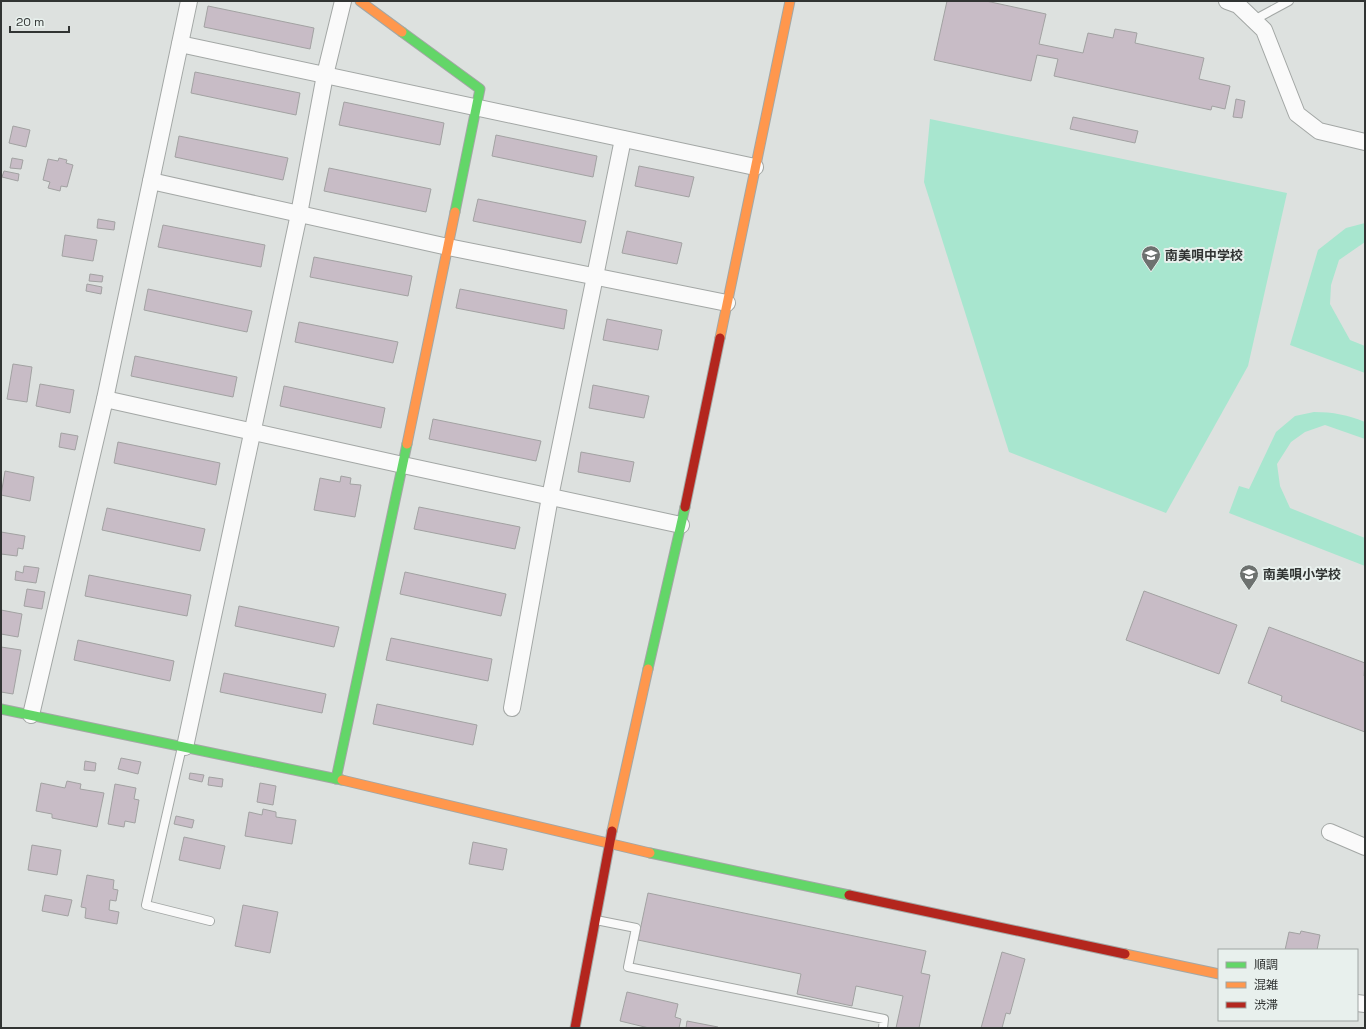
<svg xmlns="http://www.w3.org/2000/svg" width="1366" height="1029" font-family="'Space Grotesk','Noto Sans JP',sans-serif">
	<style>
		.green { fill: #a8e6cf }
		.building { fill: #c8bcc6; stroke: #a2a2a2 }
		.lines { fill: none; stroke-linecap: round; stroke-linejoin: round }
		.lane-casing { stroke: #a3a7a5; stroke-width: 10 }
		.street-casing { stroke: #a3a7a5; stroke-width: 18 }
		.fast-casing { stroke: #a3a7a5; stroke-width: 11 }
		.slow-casing { stroke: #a3a7a5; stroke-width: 11 }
		.jam-casing { stroke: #a3a7a5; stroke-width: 11 }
		.lane { stroke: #fafafa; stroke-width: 8 }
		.street { stroke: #fafafa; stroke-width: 16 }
		.fast { stroke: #63d668; stroke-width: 9 }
		.slow { stroke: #ff974d; stroke-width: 9 }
		.jam { stroke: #b3261e; stroke-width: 9 }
		.labels { text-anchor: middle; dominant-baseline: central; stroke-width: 4; stroke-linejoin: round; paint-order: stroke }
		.poi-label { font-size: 13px; font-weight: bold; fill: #313433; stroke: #e8f0ed; text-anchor: start }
	</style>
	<rect width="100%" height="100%" fill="#dde1df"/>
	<g class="green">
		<path d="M 930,119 L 1287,193 L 1248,366 L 1166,513 L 1009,452 L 924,182 Z"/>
		<path d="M 1365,223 L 1365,242 L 1339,260 L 1331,285 L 1330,304 L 1350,340 L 1365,346 L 1365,373 L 1290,345 L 1318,250 L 1346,228 Z"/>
		<path d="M 1314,412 C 1333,412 1348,415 1365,422 L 1365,439 L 1325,425 L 1305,432 L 1291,442 L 1277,464 L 1280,486 L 1290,508 L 1365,538 L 1365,566 L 1229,513 L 1239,486 L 1249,489 L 1276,432 L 1295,416 Z"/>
	</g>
	<g class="building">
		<path d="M 947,1 L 986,1 L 1046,14 L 1039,44 L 1083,53 L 1088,33 L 1113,38 L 1115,29 L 1137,33 L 1135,43 L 1204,58 L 1199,79 L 1230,86 L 1225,109 L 1212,106 L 1211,110 L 1054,76 L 1058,59 L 1037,55 L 1031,81 L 934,60 Z"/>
		<path d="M 208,6 L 314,28 L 310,49 L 204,27 Z"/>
		<path d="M 195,72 L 300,93 L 296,115 L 191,93 Z"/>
		<path d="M 1236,99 L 1245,101 L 1242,118 L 1233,117 Z"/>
		<path d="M 344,102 L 444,123 L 440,145 L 339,125 Z"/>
		<path d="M 1073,117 L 1138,131 L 1135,143 L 1070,129 Z"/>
		<path d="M 13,126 L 30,130 L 26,147 L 9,143 Z"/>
		<path d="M 496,135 L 597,156 L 593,177 L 492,156 Z"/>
		<path d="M 179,136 L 288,158 L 283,180 L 175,157 Z"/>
		<path d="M 12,158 L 23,160 L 21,169 L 10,168 Z"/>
		<path d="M 59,158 L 67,160 L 66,163 L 73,165 L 67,187 L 61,186 L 60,191 L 48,188 L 50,182 L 43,180 L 48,159 L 58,161 Z"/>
		<path d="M 639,166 L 694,177 L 689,197 L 635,186 Z"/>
		<path d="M 329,168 L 431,189 L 426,212 L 324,191 Z"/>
		<path d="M 4,171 L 19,174 L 18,181 L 2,177 Z"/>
		<path d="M 478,199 L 586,221 L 581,243 L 473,221 Z"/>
		<path d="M 98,219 L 115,222 L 114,230 L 97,228 Z"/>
		<path d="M 163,225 L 265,245 L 261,267 L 158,247 Z"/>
		<path d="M 627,231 L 682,243 L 677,264 L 622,253 Z"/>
		<path d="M 65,235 L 97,240 L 93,261 L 62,256 Z"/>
		<path d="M 314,257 L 412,276 L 408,296 L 310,277 Z"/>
		<path d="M 90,274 L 103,276 L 102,282 L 89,281 Z"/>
		<path d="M 87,284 L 102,287 L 101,294 L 86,291 Z"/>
		<path d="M 148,289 L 252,311 L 247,332 L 144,310 Z"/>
		<path d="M 460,289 L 567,310 L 564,329 L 456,308 Z"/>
		<path d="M 607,319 L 662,330 L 658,350 L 603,340 Z"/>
		<path d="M 299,322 L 398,342 L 393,363 L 295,342 Z"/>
		<path d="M 135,356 L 237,377 L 233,397 L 131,376 Z"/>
		<path d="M 13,364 L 32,367 L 27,402 L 7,399 Z"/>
		<path d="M 40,384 L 74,390 L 70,413 L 36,406 Z"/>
		<path d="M 593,385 L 649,396 L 644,418 L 589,408 Z"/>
		<path d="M 284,386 L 385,408 L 381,428 L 280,406 Z"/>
		<path d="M 433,419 L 541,441 L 536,461 L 429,439 Z"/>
		<path d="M 61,433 L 78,436 L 75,450 L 59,447 Z"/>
		<path d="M 118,442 L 220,463 L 216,485 L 114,463 Z"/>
		<path d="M 581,452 L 634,462 L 630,482 L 578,472 Z"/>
		<path d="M 5,471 L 34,477 L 30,501 L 1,495 Z"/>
		<path d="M 341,476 L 351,478 L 350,484 L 361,485 L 355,517 L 314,510 L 320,478 L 340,482 Z"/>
		<path d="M 419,507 L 520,527 L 515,549 L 414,529 Z"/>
		<path d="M 107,508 L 205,529 L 200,551 L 102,530 Z"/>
		<path d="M 1,532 L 25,536 L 23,549 L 18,548 L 17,556 L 1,554 Z"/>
		<path d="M 24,566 L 39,568 L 36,583 L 15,580 L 16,571 L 23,573 Z"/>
		<path d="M 405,572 L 506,594 L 501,616 L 400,594 Z"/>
		<path d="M 89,575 L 191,595 L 187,616 L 85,596 Z"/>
		<path d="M 27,589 L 45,592 L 42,609 L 24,606 Z"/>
		<path d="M 1144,591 L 1237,625 L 1219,674 L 1126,640 Z"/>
		<path d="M 239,606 L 339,627 L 334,647 L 235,626 Z"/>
		<path d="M 1,610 L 22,614 L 18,637 L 1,634 Z"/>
		<path d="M 1269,627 L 1365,663 L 1364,676 L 1365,676 L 1365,732 L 1281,701 L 1282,696 L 1248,683 Z"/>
		<path d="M 391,638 L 492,659 L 488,681 L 386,660 Z"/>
		<path d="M 78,640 L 174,661 L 170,681 L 74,660 Z"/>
		<path d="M 1,647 L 21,650 L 13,694 L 1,692 Z"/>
		<path d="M 224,673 L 326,694 L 322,713 L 220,692 Z"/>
		<path d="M 377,704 L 477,725 L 473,745 L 373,724 Z"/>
		<path d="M 121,758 L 141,762 L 138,774 L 118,769 Z"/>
		<path d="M 85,761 L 96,763 L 95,771 L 84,770 Z"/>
		<path d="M 190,773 L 204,775 L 202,782 L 189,779 Z"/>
		<path d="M 209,777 L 223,779 L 222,787 L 208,785 Z"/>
		<path d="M 67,781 L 81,784 L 80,789 L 104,793 L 97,827 L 52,818 L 52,814 L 36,811 L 41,783 L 65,788 Z"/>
		<path d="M 260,783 L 276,786 L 273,805 L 257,802 Z"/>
		<path d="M 115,784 L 136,788 L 134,799 L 139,800 L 135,823 L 125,821 L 124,827 L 108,824 Z"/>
		<path d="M 263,809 L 276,812 L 276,817 L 296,820 L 292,844 L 245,836 L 249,812 L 262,815 Z"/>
		<path d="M 176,816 L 194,820 L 192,828 L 174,824 Z"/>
		<path d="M 184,837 L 225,846 L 220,869 L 179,860 Z"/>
		<path d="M 473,842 L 507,849 L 503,870 L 469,864 Z"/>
		<path d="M 32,845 L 61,850 L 57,875 L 28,870 Z"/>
		<path d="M 87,875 L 114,880 L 113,889 L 118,890 L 116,901 L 110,900 L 109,910 L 119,912 L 117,924 L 85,918 L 86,908 L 81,907 Z"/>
		<path d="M 648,893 L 926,951 L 921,973 L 930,975 L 919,1028 L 896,1028 L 903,996 L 856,986 L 852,1006 L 797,994 L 801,974 L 638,940 Z"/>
		<path d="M 45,895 L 72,900 L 68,916 L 42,911 Z"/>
		<path d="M 243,905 L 278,912 L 270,953 L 235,946 Z"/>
		<path d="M 1301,931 L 1320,935 L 1317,950 L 1285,950 L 1289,932 L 1300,934 Z"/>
		<path d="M 1002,952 L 1025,959 L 1010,1014 L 1006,1013 L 1002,1028 L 981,1028 Z"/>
		<path d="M 627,992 L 678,1004 L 675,1017 L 681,1019 L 679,1028 L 649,1028 L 620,1021 Z"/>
		<path d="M 687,1021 L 718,1027 L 718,1028 L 686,1028 Z"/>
	</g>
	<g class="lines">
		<g class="lane-casing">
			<g id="lane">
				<path d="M 1254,20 L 1289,1"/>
				<path d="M 182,747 L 146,905 L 210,921"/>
				<path d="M 596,920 L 636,928 L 628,967 L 884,1019 L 883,1028"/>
			</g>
		</g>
		<g class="street-casing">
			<g id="street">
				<path d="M 1227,1 L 1238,5 L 1264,30 L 1297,114 L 1319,131 L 1365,142"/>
				<path d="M 180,44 L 755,167"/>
				<path d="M 151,181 L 448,247 L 727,303"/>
				<path d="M 105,399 L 403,465 L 681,525"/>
				<path d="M 512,708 L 550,497 L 623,139"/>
				<path d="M 31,715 L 105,399 L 189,1"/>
				<path d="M 185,747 L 299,214 L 325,75 L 343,1"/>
				<path d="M 1330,832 L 1365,847"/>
				<path d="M 1357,1003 L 1365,1004"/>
			</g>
		</g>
		<g class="fast-casing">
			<g id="fast">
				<path d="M 402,32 L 480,89 L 455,212"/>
				<path d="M 648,669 L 685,507"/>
				<path d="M 1,709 L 342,780"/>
				<path d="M 336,779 L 407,444"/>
				<path d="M 650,853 L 849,895"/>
			</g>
		</g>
		<g class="slow-casing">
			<g id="slow">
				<path d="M 360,1 L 402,32"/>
				<path d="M 720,338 L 790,1"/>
				<path d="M 407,444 L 455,212"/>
				<path d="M 342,780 L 650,853"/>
				<path d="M 612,831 L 648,669"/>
				<path d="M 1125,954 L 1219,974"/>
			</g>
		</g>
		<g class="jam-casing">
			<g id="jam">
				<path d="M 685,507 L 720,338"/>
				<path d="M 849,895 L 1125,954"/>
				<path d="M 575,1028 L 612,831"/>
			</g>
		</g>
		<use href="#lane" class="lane"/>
		<use href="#street" class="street"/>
		<use href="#fast" class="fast"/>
		<use href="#slow" class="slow"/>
		<use href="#jam" class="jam"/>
	</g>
	<defs>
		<g id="school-pin" transform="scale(1)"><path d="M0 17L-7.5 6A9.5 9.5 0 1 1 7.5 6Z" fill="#6d716f" stroke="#e8f0ed"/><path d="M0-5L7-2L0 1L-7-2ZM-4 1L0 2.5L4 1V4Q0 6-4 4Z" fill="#fff"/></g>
	</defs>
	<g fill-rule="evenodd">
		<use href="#school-pin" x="1151" y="255"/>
		<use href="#school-pin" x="1249" y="574"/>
	</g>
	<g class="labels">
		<g class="poi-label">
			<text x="1165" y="255">南美唄中学校</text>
			<text x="1263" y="574">南美唄小学校</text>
		</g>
	</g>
	<rect width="1366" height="1029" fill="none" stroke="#313433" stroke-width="4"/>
	<rect x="1218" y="949" width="140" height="72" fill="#e8f0ed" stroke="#9fa5a3"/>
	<rect x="1226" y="962" width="20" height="6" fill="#63d668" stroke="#9fa5a3"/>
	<text x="1254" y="969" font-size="12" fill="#313433">順調</text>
	<rect x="1226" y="982" width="20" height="6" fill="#ff974d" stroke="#9fa5a3"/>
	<text x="1254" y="989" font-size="12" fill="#313433">混雑</text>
	<rect x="1226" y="1002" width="20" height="6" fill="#b3261e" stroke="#9fa5a3"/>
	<text x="1254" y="1009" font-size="12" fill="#313433">渋滞</text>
	<path d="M10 26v6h59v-6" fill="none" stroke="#313433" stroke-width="2"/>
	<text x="16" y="26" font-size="12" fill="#313433" stroke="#e8f0ed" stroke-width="3" paint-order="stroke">20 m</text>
</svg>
